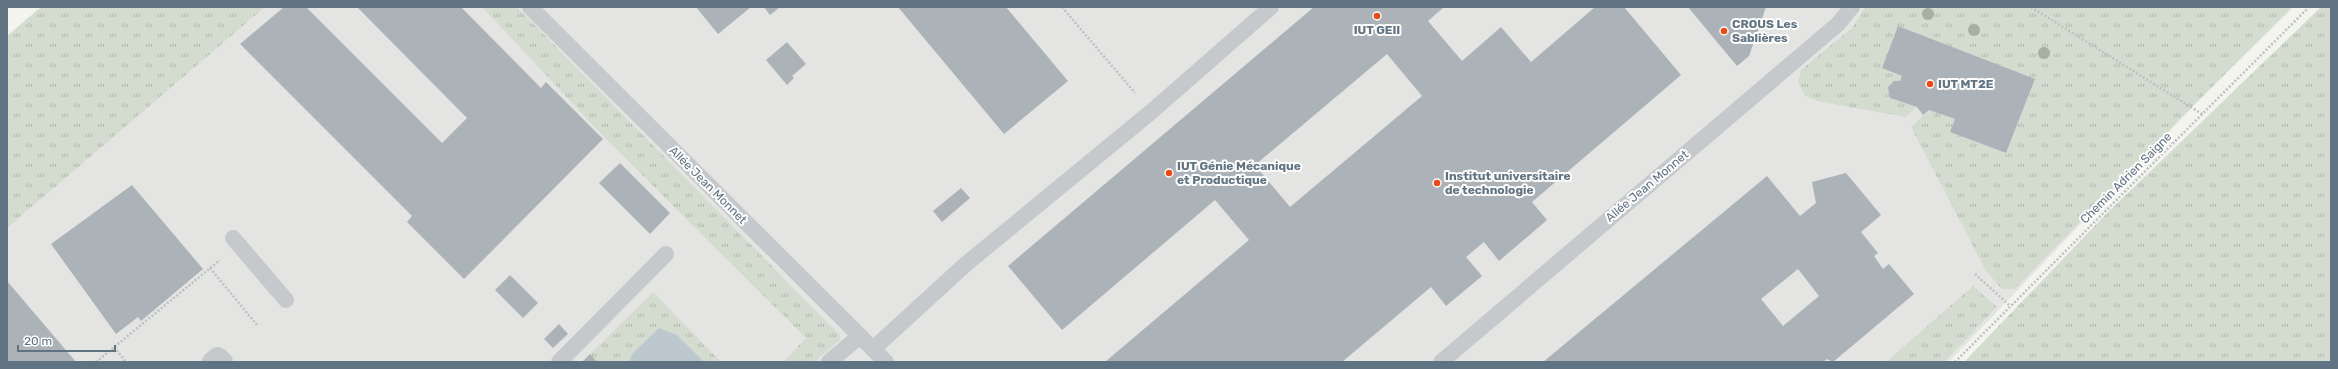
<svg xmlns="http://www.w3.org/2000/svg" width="2338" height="369" font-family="Rubik,sans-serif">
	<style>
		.built { fill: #e4e5e3 }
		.grass { fill: url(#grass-tufts) }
		.water { fill: #bcc8cd }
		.building { fill: #abb3b8; fill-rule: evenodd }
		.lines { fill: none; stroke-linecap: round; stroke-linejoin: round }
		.path { stroke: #bec0c2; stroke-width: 2.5; stroke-dasharray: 2 2; stroke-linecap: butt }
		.lane { stroke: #c6c9cc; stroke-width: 16 }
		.street { stroke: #c6c9cc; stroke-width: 22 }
		.tree { fill: #a5b1a0 }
		.poi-dot { fill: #f24812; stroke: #fff; stroke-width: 1.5 }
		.labels { text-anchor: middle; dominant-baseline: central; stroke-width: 4; stroke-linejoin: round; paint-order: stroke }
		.poi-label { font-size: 12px; font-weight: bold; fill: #607383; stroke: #fff; text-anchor: start }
		.street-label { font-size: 12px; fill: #607383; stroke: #fff }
	</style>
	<defs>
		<pattern id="grass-tufts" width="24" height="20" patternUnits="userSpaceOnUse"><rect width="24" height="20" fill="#d4dcd0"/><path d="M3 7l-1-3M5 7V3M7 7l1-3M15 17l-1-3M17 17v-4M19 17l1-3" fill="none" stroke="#afb7ae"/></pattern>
	</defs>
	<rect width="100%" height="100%" fill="#f4f4ef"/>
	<path class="built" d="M 265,7 L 2292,7 L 2197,102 L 1949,362 L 7,362 L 7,227 Z"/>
	<g class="grass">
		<path d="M 41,7 L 265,7 L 7,228 L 7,36 Z"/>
		<path d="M 482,7 L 517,7 L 833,328 L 840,335 L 840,340 L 814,362 L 783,362 L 806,338 L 607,140 Z"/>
		<path d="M 1865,7 L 2293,7 L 2197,102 L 2015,289 L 2002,289 L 1986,271 L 1911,127 L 1929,110 L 1955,119 L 1950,132 L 2006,153 L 2035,79 L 1898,26 L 1882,68 L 1902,76 L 1900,81 L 1894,81 L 1888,87 L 1890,98 L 1917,107 L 1905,117 L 1817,101 L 1805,96 L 1798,83 L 1801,70 L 1852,28 Z"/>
		<path d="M 2321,7 L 2331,7 L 2331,362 L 1964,362 L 2107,213 Z"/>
		<path d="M 1973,286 L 1997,307 L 1944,362 L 1886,362 Z"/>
		<path d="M 653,292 L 721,362 L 597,362 L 590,354 Z"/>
	</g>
	<path class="water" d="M 659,328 L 677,335 L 704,362 L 629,362 L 632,354 Z"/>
	<g class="building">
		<path d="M 284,7 L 306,7 L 442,143 L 467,118 L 357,7 L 461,7 L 541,88 L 546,82 L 603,139 L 464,279 L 407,222 L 412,216 L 240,44 Z"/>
		<path d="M 696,7 L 751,7 L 718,34 Z"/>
		<path d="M 764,7 L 780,7 L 770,15 Z"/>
		<path d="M 898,7 L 1006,7 L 1068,81 L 1004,134 Z"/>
		<path d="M 1314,7 L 1444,7 L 1428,21 L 1462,61 L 1501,27 L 1531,62 L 1595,7 L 1624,7 L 1681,75 L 1532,202 L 1547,220 L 1499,261 L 1484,242 L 1466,257 L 1482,276 L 1446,306 L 1431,287 L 1342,362 L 1105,362 L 1249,240 L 1215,200 L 1062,330 L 1008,266 ZM 1387,54 L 1422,96 L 1290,207 L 1255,165 Z"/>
		<path d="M 1688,7 L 1766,7 L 1749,56 L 1737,66 Z"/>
		<path d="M 1898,26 L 2035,79 L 2006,153 L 1950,132 L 1955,119 L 1929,110 L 1923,115 L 1917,107 L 1890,98 L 1888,87 L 1894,81 L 1900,81 L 1902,76 L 1882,68 Z"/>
		<path d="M 787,42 L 806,64 L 792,76 L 794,78 L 787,85 L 766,60 Z"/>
		<path d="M 620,163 L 670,213 L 650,234 L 599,183 Z"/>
		<path d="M 1846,173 L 1881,215 L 1861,232 L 1878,253 L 1874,256 L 1883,269 L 1889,264 L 1914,294 L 1833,362 L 1827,359 L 1823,362 L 1543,362 L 1767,176 L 1800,216 L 1816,203 L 1812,182 ZM 1798,269 L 1819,296 L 1783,326 L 1761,299 Z"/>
		<path d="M 132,185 L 203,269 L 141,321 L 138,317 L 116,334 L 51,244 Z"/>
		<path d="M 961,188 L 970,198 L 942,222 L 933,211 Z"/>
		<path d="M 510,275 L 538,303 L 523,318 L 495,290 Z"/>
		<path d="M 7,281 L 76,362 L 7,362 Z"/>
		<path d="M 559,324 L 568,334 L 553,348 L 544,339 Z"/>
		<path d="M 590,354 L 597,362 L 582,362 Z"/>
	</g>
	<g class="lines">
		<g class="path">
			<path d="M 1062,7 L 1135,93"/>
			<path d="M 2031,7 L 2202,114"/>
			<path d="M 210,268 L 257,325"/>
			<path d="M 1975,274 L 2010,306"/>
			<path d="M 114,347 L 126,362"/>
			<path d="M 96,362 L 220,260"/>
			<path d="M 1955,362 L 2309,7"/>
		</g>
		<g class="lane">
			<path d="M 530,7 L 886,362"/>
			<path d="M 233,238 L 286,300"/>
			<path d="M 873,349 L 966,264 L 1151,112 L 1271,7"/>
			<path d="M 559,362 L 666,254"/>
			<path d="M 829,362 L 860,336"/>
			<path d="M 1441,362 L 1838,24 L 1852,7"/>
		</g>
		<path class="street" d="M 213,362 L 218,358 L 222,362"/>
	</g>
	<g class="tree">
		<circle cx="1928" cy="14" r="6"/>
		<circle cx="1974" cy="30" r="6"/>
		<circle cx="2044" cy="53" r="6"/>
	</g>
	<g class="poi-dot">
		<circle cx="1377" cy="16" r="4"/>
		<circle cx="1724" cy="31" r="4"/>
		<circle cx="1930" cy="84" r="4"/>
		<circle cx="1169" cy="173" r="4"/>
		<circle cx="1437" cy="183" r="4"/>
	</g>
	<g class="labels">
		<g class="poi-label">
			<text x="1732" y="24">CROUS Les<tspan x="1732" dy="14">Sablières</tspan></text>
			<text x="1377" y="30" text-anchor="middle">IUT GEII</text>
			<text x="1938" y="84">IUT MT2E</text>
			<text x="1177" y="166">IUT Génie Mécanique<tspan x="1177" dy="14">et Productique</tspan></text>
			<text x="1445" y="176">Institut universitaire<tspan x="1445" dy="14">de technologie</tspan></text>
		</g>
		<g class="street-label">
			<text transform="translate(2126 178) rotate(-45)">Chemin Adrien Saigne</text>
			<text transform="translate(708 185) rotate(45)">Allée Jean Monnet</text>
			<text transform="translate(1647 186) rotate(-40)">Allée Jean Monnet</text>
		</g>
	</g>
	<rect width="2338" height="369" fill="none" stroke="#607383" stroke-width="16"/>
	<path d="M18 345v6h97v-6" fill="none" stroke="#607383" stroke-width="2"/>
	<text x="24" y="345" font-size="12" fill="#607383" stroke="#ffffff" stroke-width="3" paint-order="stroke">20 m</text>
</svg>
